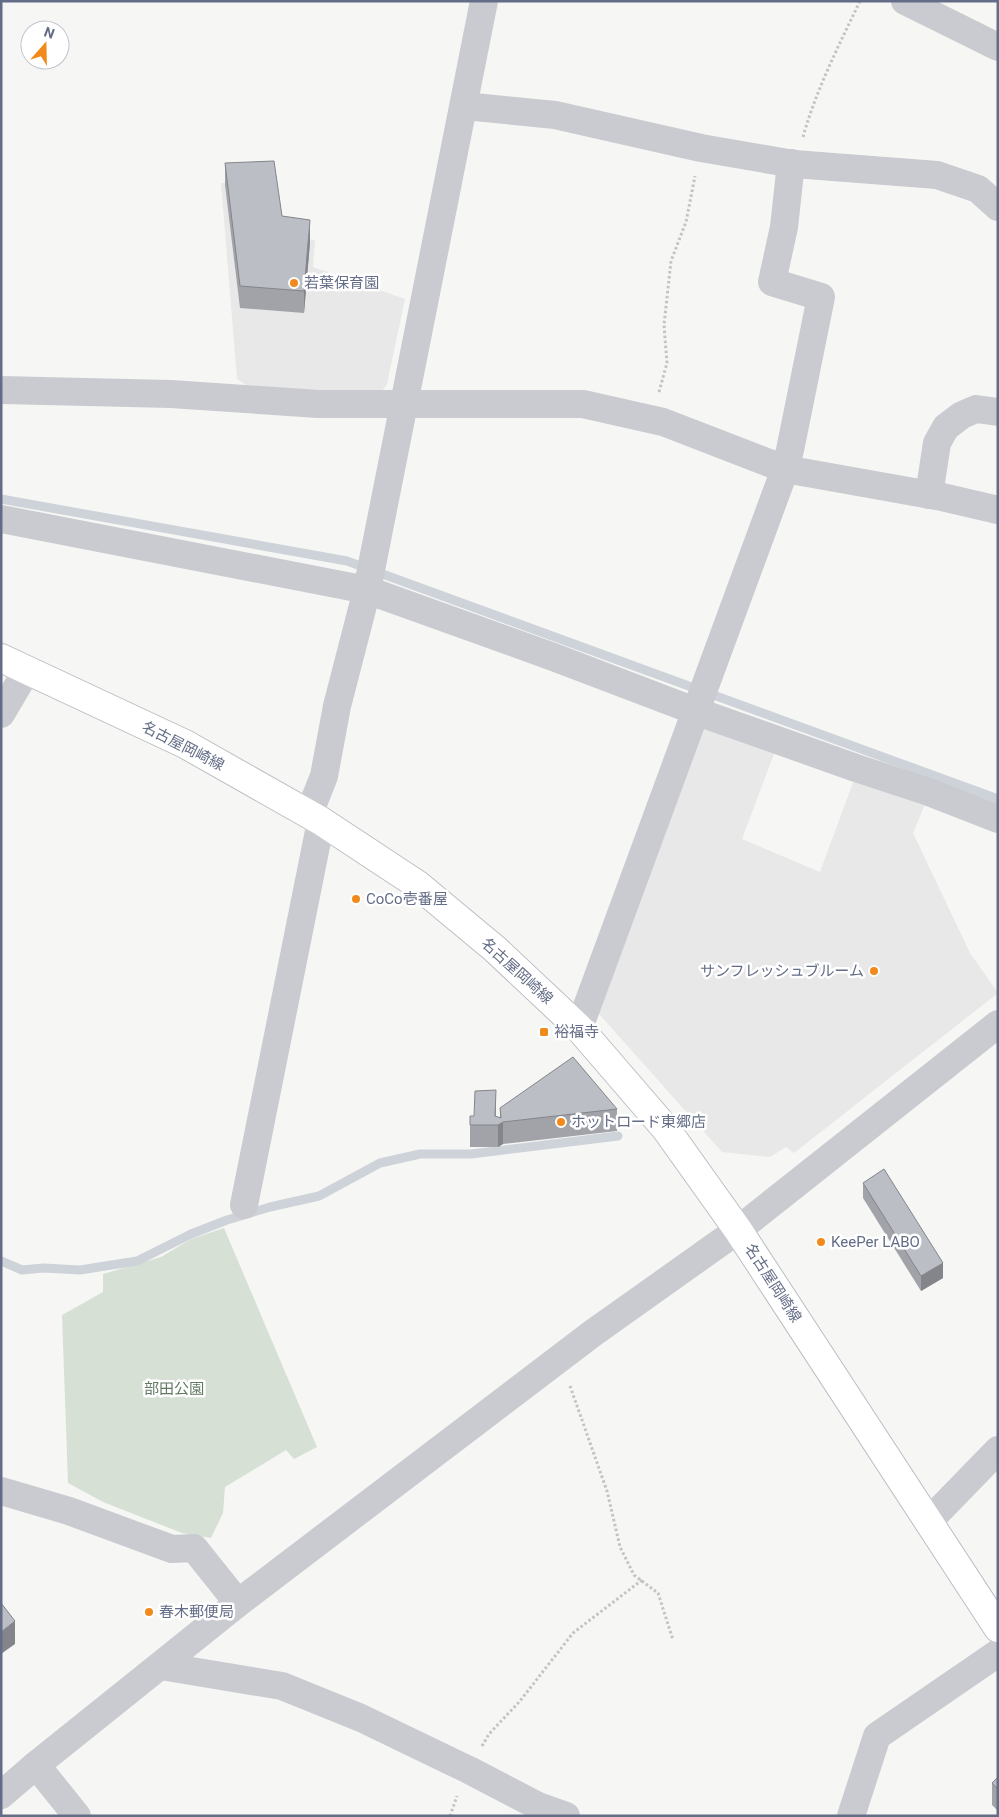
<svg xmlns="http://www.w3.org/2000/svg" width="999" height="1817" font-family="Roboto,'Noto Sans JP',sans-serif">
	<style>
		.built { fill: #e7e8e7 }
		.green { fill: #d6e0d4 }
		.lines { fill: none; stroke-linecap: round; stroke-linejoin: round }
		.stream { stroke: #ced2d9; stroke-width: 9 }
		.major-casing { stroke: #bcbec3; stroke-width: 30 }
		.path { stroke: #c2c3c6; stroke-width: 3; stroke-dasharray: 2.5 2.5; stroke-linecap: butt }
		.minor { stroke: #cacbd0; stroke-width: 28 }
		.major { stroke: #fff; stroke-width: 28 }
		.wall { fill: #a1a3a9 }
		.shaded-wall { fill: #83858a }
		.building { fill: #bbbec5; stroke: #83858a }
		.poi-dot { fill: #f18a1a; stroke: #fff; stroke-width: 2 }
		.labels { text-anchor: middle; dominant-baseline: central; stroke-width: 5; stroke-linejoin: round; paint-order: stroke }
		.poi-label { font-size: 15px; fill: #646d87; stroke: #fff; text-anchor: start }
		.street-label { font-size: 15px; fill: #646d87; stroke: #fff }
		.park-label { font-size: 15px; fill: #5f7962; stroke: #fff }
	</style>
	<rect width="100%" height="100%" fill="#f6f7f4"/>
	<g class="built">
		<path d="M 276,180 L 285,235 L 315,240 L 313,267 L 405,299 L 387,384 L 382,391 L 312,391 L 246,385 L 237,379 L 221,183 Z"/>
		<path d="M 699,718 L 777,746 L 742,839 L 820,872 L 855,777 L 925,804 L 913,833 L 970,953 L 998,993 L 794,1153 L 786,1147 L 770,1157 L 722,1152 L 592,1006 Z"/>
	</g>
	<path class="green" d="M 224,1228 L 317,1447 L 294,1459 L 286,1450 L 225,1487 L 223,1513 L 211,1538 L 182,1533 L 103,1502 L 68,1483 L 62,1315 L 103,1292 L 103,1274 L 161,1257 L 191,1239 Z"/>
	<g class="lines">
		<g class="stream">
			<path d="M 1,499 L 347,561 L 998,799"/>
			<path d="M 1,1261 L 22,1270 L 43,1268 L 80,1270 L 137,1261 L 191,1234 L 227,1220 L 270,1207 L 319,1196 L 380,1163 L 420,1154 L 471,1154 L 618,1136"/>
		</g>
		<g class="major-casing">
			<path id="major" d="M 1,658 L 185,744 L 321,821 L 418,885 L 495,949 L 579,1028 L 666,1129 L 738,1230 L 998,1628"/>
		</g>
		<g class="path">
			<path d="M 803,137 C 816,90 839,45 860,1"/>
			<path d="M 659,392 L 667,363 L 664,325 L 671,261 L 686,222 L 695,176"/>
			<path d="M 570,1386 L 607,1491 L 620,1547 L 634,1575 L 658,1593 L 673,1640"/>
			<path d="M 482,1746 L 489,1734 L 520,1701 L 573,1633 L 642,1580"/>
			<path d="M 450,1816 L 457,1796"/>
		</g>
		<g class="minor">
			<path d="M 905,1 L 998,47"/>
			<path d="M 464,106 L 555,115 L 701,148 L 794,164 L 937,175 L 978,189 L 998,207"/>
			<path d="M 1,390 L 171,394 L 318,404 L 583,404 L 663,422 L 785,469 L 942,497 L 998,510"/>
			<path d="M 929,495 L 937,443 L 946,427 L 962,415 L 976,409 L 998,412"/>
			<path d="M 1,519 L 367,590 L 556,658 L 695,711 L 856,768 L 926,791 L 998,819"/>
			<path d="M 1,714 L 27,670"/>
			<path d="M 309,814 L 324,776 L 337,706 L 367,590 L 484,1"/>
			<path d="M 579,1028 L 785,469 L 790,450 L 821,297 L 772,282 L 784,227 L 791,163"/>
			<path d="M 244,1205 L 321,821"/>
			<path d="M 1,1491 L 69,1511 L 172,1549 L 194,1548 L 238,1603"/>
			<path d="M 929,1521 L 998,1450"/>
			<path d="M 161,1666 L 282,1686 L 361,1718 L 469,1770 L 538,1806 L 566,1816"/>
			<path d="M 36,1765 L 77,1816"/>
			<path d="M 1,1795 L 36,1765 L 238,1603 L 593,1333 L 738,1230 L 998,1024"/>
			<path d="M 851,1816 L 877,1736 L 998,1653"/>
		</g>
		<use href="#major" class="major"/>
	</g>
	<g class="wall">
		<path d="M 225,163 L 310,242 L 304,313 L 240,308 L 225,185 Z"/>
		<path d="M 500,1108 L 617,1109 L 617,1131 L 503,1144 L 498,1147 L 470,1147 L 470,1116 L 500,1118 Z"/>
		<path d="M 863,1183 L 943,1278 L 921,1291 L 863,1198 Z"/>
		<path d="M 998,1777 L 998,1811 L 992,1805 L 992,1783 Z"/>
	</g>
	<g class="shaded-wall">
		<path d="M 310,220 L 310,242 L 304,313 L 304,291 Z"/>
		<path d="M 496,1090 L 496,1112 L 495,1125 L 495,1116 Z"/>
		<path d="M 503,1122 L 503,1144 L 498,1147 L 498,1125 Z"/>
		<path d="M 943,1263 L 943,1278 L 921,1291 L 921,1276 Z"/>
		<path d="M 15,1621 L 15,1644 L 1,1654 L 1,1632 Z"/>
	</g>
	<g class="building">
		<path d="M 274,161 L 282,216 L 310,220 L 304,291 L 240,286 L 225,163 Z"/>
		<path d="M 573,1057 L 617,1109 L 503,1122 L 498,1125 L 470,1125 L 470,1116 L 474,1116 L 475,1091 L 496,1090 L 495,1116 L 501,1118 L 500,1108 Z"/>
		<path d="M 884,1169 L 943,1263 L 921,1276 L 863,1183 Z"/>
		<path d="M 1,1603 L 15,1621 L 1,1632 Z"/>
		<path d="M 998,1777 L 998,1789 L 992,1783 Z"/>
	</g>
	<g class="poi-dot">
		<circle cx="294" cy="283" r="5"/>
		<circle cx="356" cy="899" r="5"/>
		<circle cx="874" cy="971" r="5"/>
		<rect x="539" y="1027" width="10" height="10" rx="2.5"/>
		<circle cx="561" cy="1122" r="5"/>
		<circle cx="821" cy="1242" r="5"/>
		<circle cx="149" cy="1612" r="5"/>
	</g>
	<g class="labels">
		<g class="poi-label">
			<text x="304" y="283">若葉保育園</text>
			<text x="366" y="899">CoCo壱番屋</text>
			<text x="864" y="971" text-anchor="end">サンフレッシュブルーム</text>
			<text x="554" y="1032">裕福寺</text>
			<text x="571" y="1122">ホットロード東郷店</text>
			<text x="831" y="1242">KeePer LABO</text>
			<text x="159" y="1612">春木郵便局</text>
		</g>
		<g class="street-label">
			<text transform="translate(183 746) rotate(27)">名古屋岡崎線</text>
			<text transform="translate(517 971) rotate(42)">名古屋岡崎線</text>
			<text transform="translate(773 1283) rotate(57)">名古屋岡崎線</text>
		</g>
		<g class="park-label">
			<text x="174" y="1389">部田公園</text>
		</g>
	</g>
	<rect width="999" height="1817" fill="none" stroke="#646d87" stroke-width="5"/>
	<g transform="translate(45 45) rotate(20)"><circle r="24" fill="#ffffff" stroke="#c1c5cf"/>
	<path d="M0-4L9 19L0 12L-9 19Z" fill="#f18a1a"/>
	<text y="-8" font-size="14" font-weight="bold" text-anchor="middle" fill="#646d87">N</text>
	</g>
</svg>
